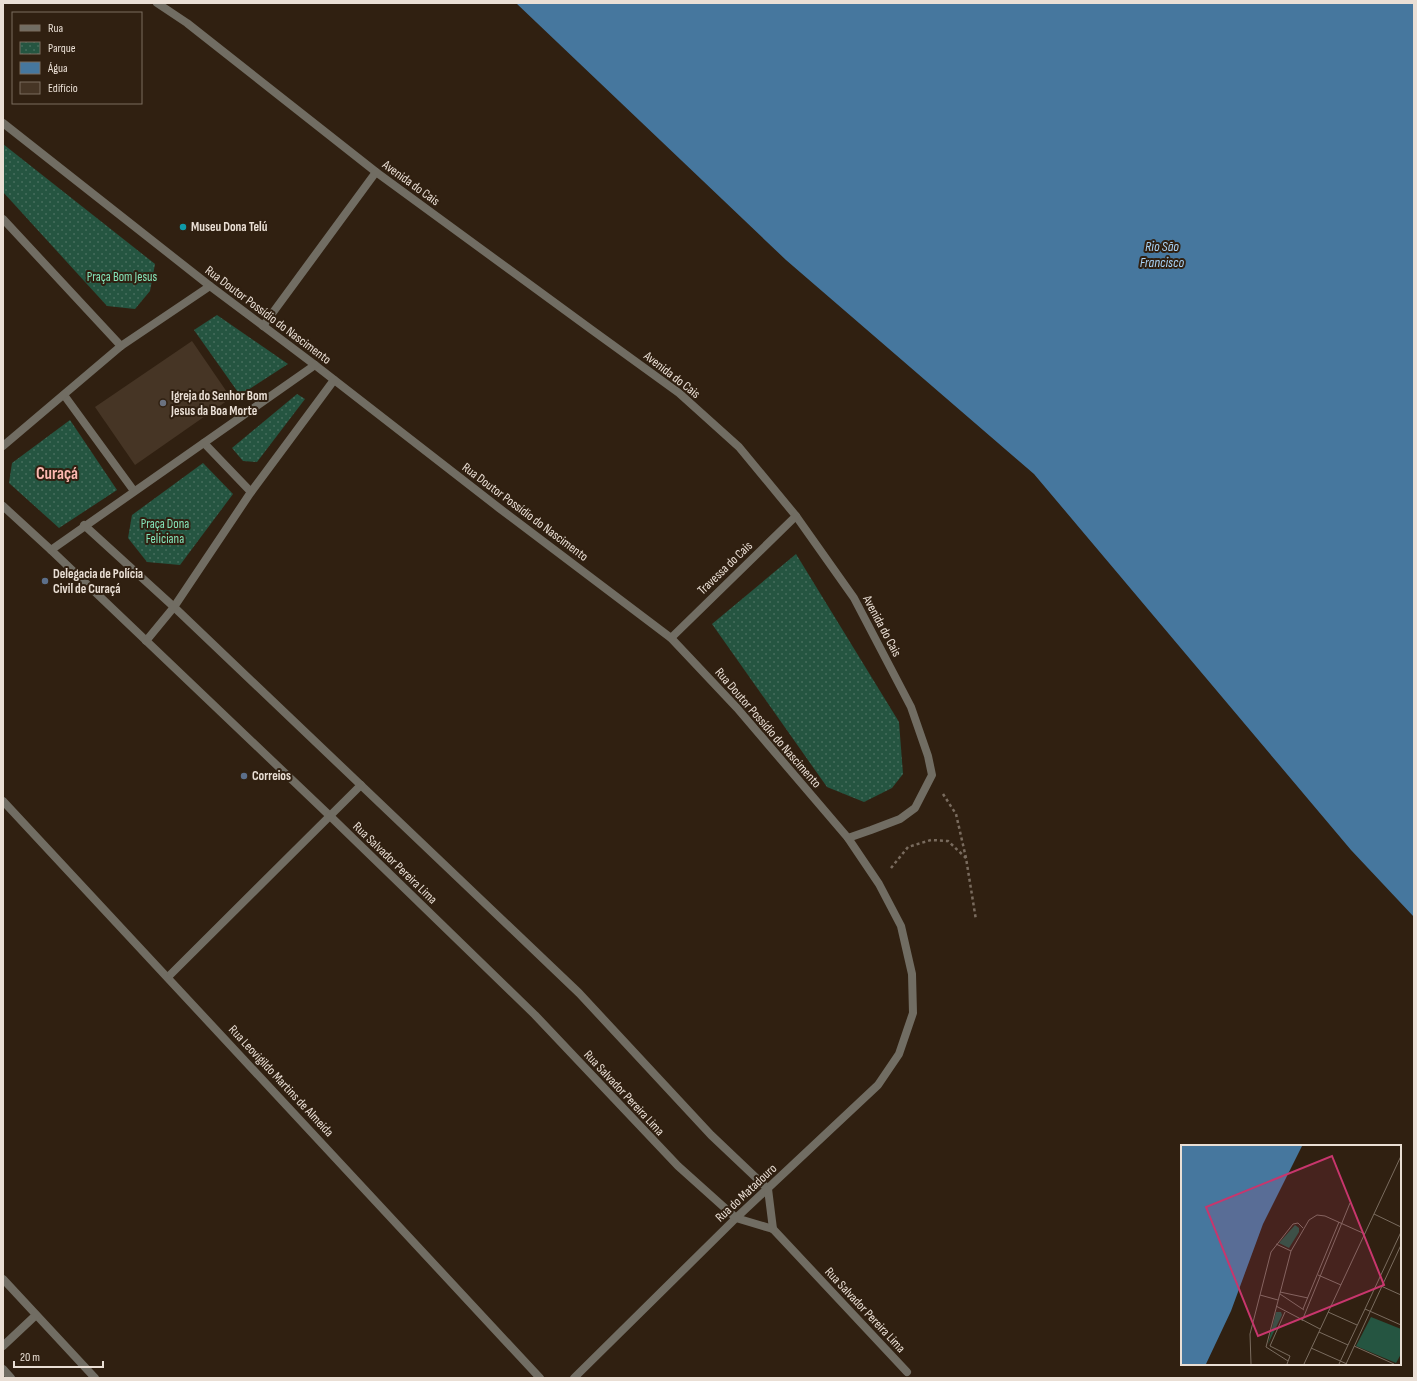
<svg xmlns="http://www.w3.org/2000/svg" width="1417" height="1381" font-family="'Sofia Sans Condensed',sans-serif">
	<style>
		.park { fill: url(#park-dots) }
		.water { fill: #46779e }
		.building { fill: #463525 }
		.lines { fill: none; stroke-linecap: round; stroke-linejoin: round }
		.path { stroke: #796b5e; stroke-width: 2.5; stroke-dasharray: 3 3; stroke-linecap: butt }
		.minor { stroke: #716d63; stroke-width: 8 }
		.culture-dot { fill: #0f9aa8; stroke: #302011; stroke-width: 1.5 }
		.worship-dot { fill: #6b7280; stroke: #302011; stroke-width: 1.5 }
		.service-dot { fill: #5c6f8a; stroke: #302011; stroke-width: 1.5 }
		.labels { text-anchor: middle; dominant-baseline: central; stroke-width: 4; stroke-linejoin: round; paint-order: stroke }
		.street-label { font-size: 13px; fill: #eadfd5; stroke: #302011 }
		.poi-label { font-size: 13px; font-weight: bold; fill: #eadfd5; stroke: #302011; text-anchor: start }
		.park-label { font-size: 13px; fill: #84e4b9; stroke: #302011 }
		.water-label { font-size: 14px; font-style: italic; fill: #a9d3f6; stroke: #302011 }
		.district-label { font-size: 17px; font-weight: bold; fill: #fcb8b1; stroke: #302011 }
		.inset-road { fill: none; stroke: #7a6c5f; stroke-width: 1 }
		.view { fill: #c8366d; fill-opacity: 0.15; stroke: #c8366d; stroke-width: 2 }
		.inset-edge { fill: none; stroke: #eadfd5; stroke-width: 2 }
	</style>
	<defs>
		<pattern id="park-dots" width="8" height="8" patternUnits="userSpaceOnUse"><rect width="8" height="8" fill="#255541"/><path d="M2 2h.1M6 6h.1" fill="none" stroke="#456d5c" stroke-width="1.8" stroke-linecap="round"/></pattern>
	</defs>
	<rect width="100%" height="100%" fill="#302011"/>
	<g class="park">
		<path d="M 3,144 L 155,264 L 150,291 L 135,309 L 107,306 L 3,192 Z"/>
		<path d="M 217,315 L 288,364 L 240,395 L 194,330 Z"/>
		<path d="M 297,394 L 305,399 L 257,462 L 243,461 L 232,448 Z"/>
		<path d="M 70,420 L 117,490 L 59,528 L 9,483 L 12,463 Z"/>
		<path d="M 203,463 L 233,494 L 180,565 L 147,562 L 128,538 L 132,515 Z"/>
		<path d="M 796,554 L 899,722 L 903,774 L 892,788 L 864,802 L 827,787 L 712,624 Z"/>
	</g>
	<path class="water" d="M 516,3 L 1414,3 L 1414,917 L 1351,850 L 1034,474 L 786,260 Z"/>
	<path class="building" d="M 192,341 L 231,398 L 135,465 L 95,407 Z"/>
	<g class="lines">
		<g class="path">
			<path d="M 943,794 L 956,814 L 966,858 L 976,920"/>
			<path d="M 891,868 L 908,847 L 931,840 L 948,841 L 966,858"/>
		</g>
		<g class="minor">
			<path d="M 157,3 L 187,23 L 376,172 L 592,330 L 679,393 L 739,447 L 796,516 L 854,598 L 911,707 L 928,756 L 932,775 L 915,808 L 900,819 L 871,830 L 848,838"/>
			<path d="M 3,123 L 210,286 L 315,365 L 499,508 L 671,638 L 737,708 L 848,838 L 879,884 L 901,926 L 912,974 L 913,1013 L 899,1054 L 878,1085 L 736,1218 L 574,1378"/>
			<path d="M 3,219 L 121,346"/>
			<path d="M 263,326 L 376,172"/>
			<path d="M 64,395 L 134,491"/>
			<path d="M 204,443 L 251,492"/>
			<path d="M 3,446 L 121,346 L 210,286"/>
			<path d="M 3,506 L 51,550 L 330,816 L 535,1015 L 678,1166 L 736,1218 L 773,1229 L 907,1372"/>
			<path d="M 84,525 L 174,607 L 579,993 L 711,1135 L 768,1189 L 773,1229"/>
			<path d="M 51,550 L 315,365"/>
			<path d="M 671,638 L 796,516"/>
			<path d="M 146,641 L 174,607 L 251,492 L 334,380"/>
			<path d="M 3,801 L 540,1378"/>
			<path d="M 168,977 L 361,785"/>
			<path d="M 3,1279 L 95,1378"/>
			<path d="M 3,1346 L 36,1315"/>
			<path d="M 3,1369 L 11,1378"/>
		</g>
	</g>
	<circle class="culture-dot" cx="183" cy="227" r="4"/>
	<circle class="worship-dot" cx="163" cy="403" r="4"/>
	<g class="service-dot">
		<circle cx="45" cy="581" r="4"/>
		<circle cx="244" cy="776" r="4"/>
	</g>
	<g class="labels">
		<g class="street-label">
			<text transform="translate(411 183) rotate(36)">Avenida do Cais</text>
			<text transform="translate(268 315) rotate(37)">Rua Doutor Possídio do Nascimento</text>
			<text transform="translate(672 375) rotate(38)">Avenida do Cais</text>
			<text transform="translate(525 512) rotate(37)">Rua Doutor Possídio do Nascimento</text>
			<text transform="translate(725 568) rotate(-44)">Travessa do Cais</text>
			<text transform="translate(882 626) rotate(62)">Avenida do Cais</text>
			<text transform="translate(768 728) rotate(49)">Rua Doutor Possídio do Nascimento</text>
			<text transform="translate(395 863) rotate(44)">Rua Salvador Pereira Lima</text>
			<text transform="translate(281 1081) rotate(47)">Rua Leovigildo Martins de Almeida</text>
			<text transform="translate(624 1093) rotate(47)">Rua Salvador Pereira Lima</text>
			<text transform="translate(746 1193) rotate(-43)">Rua do Matadouro</text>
			<text transform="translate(865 1310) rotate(47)">Rua Salvador Pereira Lima</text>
		</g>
		<g class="poi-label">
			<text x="191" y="227">Museu Dona Telú</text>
			<text x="171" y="396">Igreja do Senhor Bom<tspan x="171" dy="15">Jesus da Boa Morte</tspan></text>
			<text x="53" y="574">Delegacia de Polícia<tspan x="53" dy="15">Civil de Curaçá</tspan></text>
			<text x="252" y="776">Correios</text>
		</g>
		<g class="park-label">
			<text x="122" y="277">Praça Bom Jesus</text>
			<text x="165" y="524">Praça Dona<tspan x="165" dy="15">Feliciana</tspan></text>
		</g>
		<g class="water-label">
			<text x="1162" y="246">Rio São<tspan x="1162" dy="16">Francisco</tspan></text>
		</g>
		<g class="district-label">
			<text x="57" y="474">Curaçá</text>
		</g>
	</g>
	<g transform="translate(1181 1145)">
		<rect width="220" height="220" fill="#302011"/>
		<path d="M 114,80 L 118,83 L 118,87 L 108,103 L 98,98 ZM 95,167 L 100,167 L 101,170 L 87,199 ZM 190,172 L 220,184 L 220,209 L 215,218 L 175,201 Z" fill="#255541"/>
		<path d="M 0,1 L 121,1 L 82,79 L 50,166 L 25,219 L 0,219 Z" fill="#46779e"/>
		<path class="inset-road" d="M 193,69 L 220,82M 95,99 L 110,106M 137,130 L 160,140M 200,141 L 220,150M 99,147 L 127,153M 99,149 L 123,165M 79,150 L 97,155M 95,161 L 139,184M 122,164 L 158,77M 184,164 L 220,87M 104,167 L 89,201 L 109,211 L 106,219M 147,167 L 176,180M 189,167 L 220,100M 121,176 L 169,58M 138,187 L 167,200M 173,201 L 213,219M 85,202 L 110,106 L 128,75 L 136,70 L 144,71 L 184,89M 85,202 L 107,216M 130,203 L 166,219M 70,219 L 69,189 L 90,107 L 112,79 L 117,78 L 122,83M 123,219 L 220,11M 158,219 L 184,164 L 220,180M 165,219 L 189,167"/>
		<path class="view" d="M 151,11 L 203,140 L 77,191 L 25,62 Z"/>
		<rect width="220" height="220" class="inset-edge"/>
	</g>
	<rect width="1417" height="1381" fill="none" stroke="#eadfd5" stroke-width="8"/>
	<rect x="12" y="12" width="130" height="92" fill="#302011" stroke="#7a6c5f"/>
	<rect x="20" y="25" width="20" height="6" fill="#716d63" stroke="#7a6c5f"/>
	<text x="48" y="32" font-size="12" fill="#eadfd5">Rua</text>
	<rect x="20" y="42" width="20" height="12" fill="url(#park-dots)" stroke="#7a6c5f"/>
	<text x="48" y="52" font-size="12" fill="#eadfd5">Parque</text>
	<rect x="20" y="62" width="20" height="12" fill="#46779e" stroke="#7a6c5f"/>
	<text x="48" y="72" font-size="12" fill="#eadfd5">Água</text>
	<rect x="20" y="82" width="20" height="12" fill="#463525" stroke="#7a6c5f"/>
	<text x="48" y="92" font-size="12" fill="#eadfd5">Edifício</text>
	<path d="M14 1361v6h89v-6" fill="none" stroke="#eadfd5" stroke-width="2"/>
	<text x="20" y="1361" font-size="12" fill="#eadfd5" stroke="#302011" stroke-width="3" paint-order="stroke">20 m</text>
</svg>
